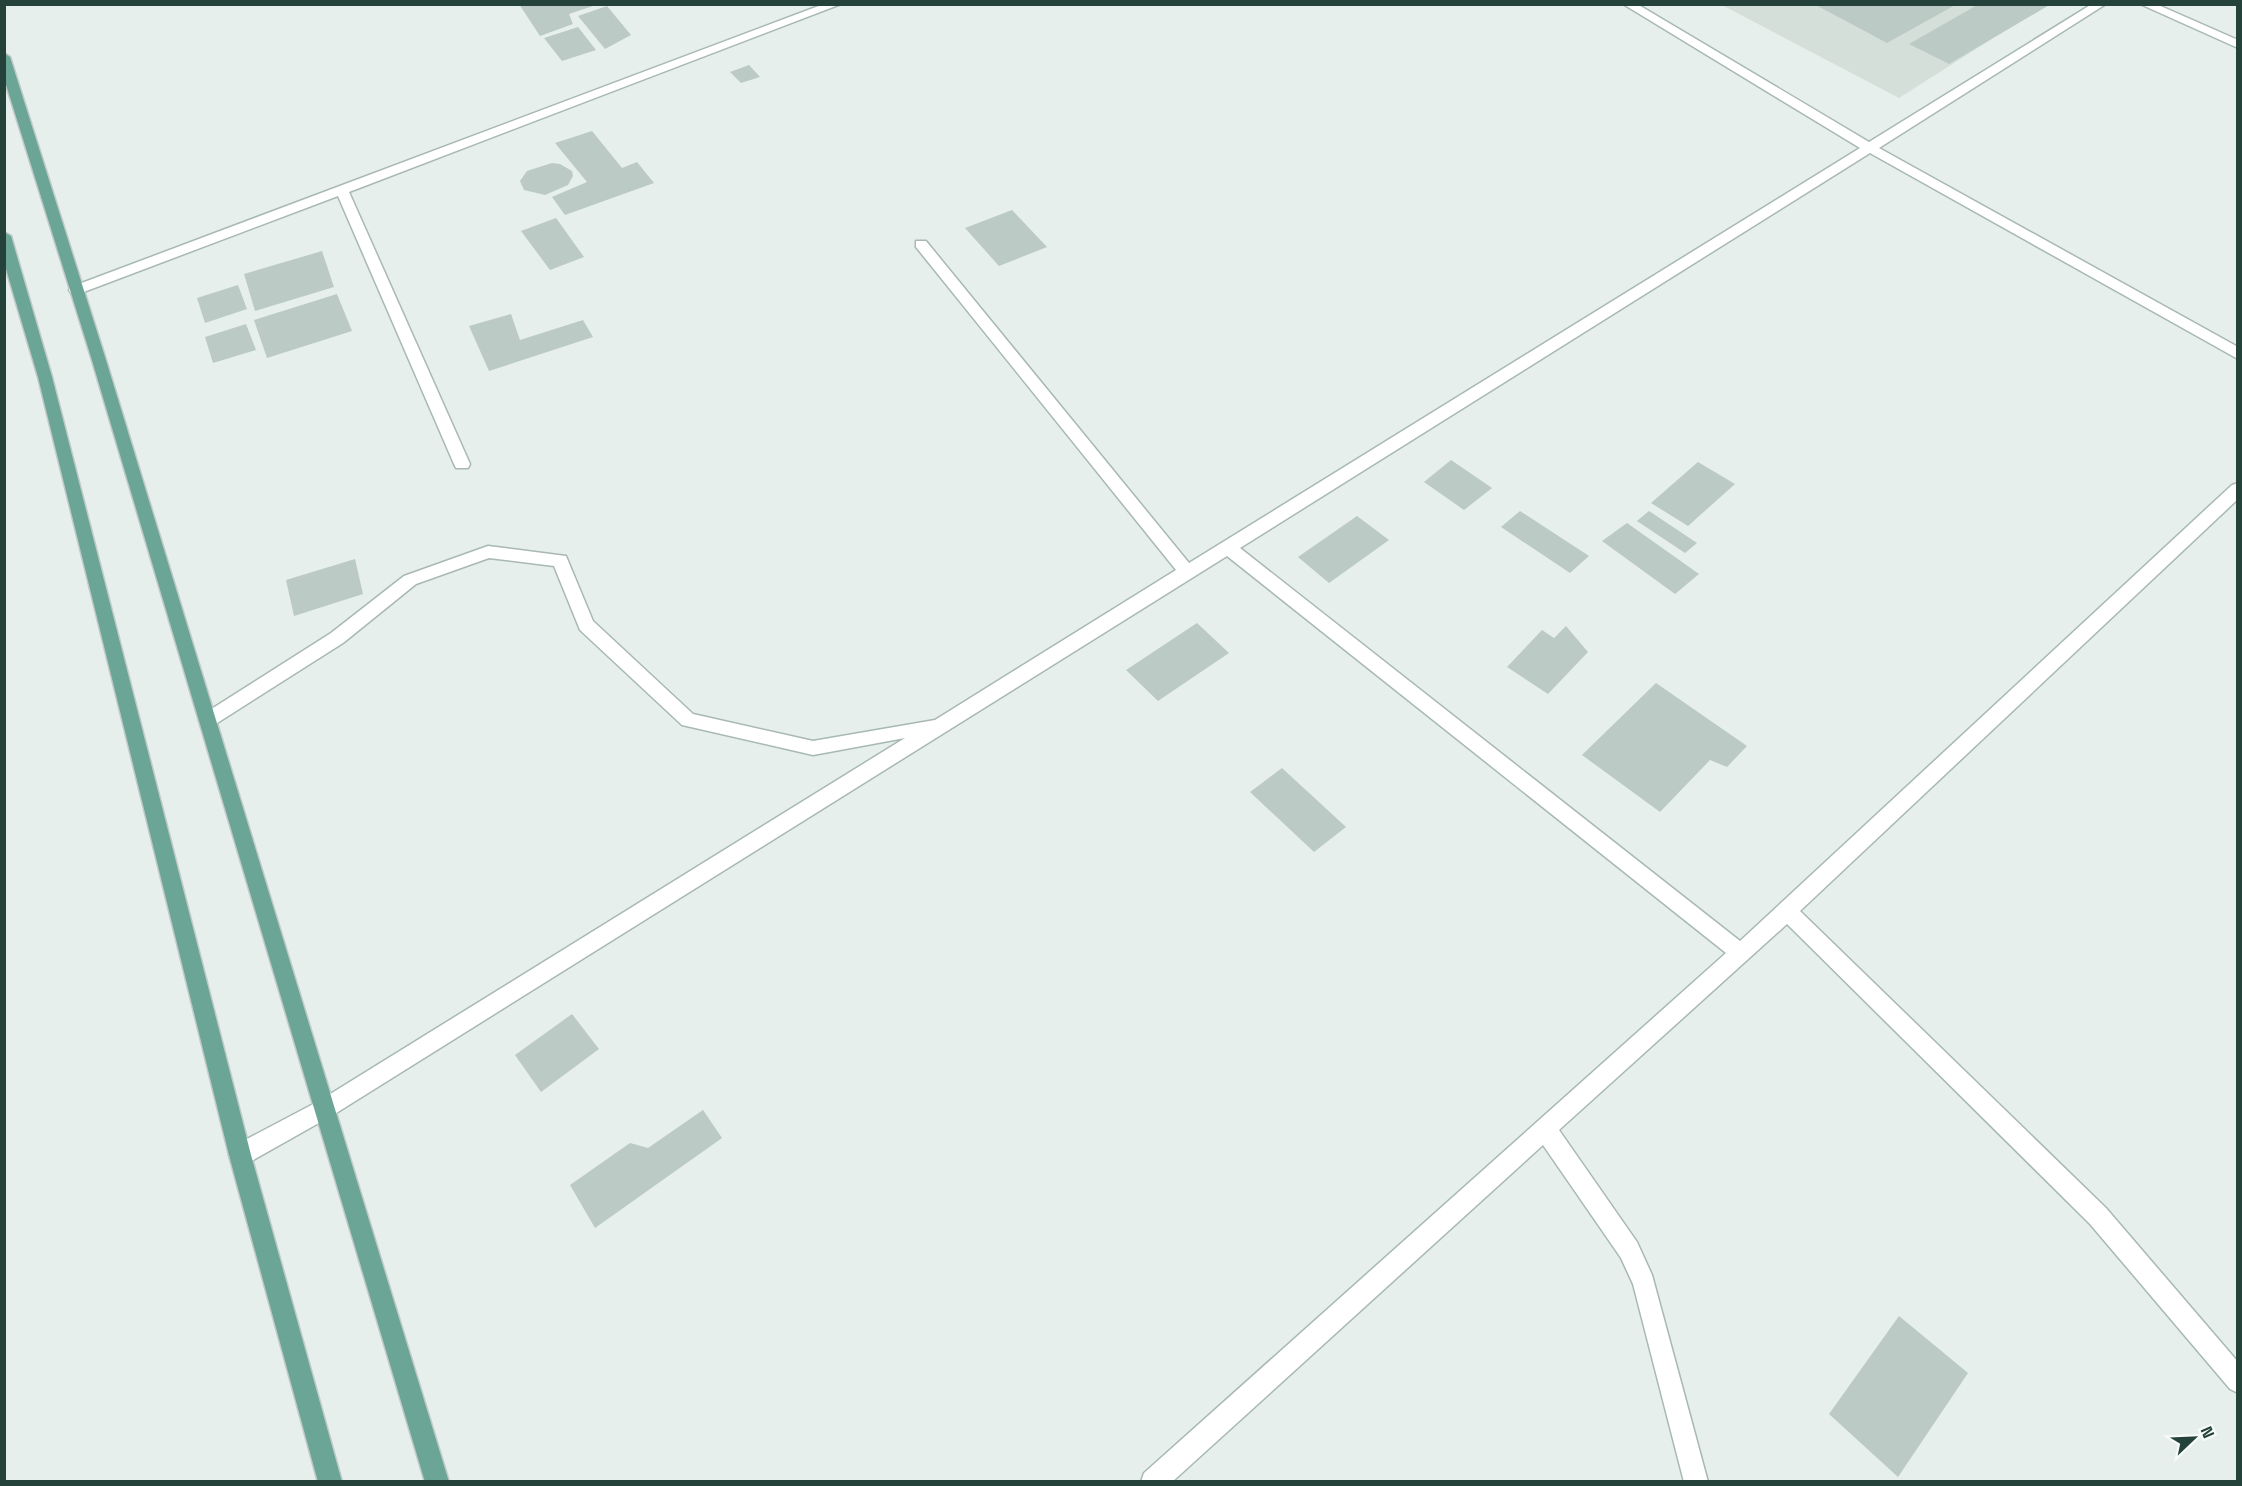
<svg xmlns="http://www.w3.org/2000/svg" width="2242" height="1486" font-family="'Space Grotesk',sans-serif">
	<style>
		.built { fill: #d4dfda }
		.building { fill: #bbcac4 }
		.lines { fill: none; stroke-linecap: round; stroke-linejoin: round }
		.minor-casing { stroke: #a8b8b2; stroke-width: 3 }
		.major-casing { stroke: #c2cac8; stroke-width: 3 }
		.minor { fill: #fff; fill-rule: evenodd }
		.major { fill: #6aa596; fill-rule: evenodd }
	</style>
	<rect width="100%" height="100%" fill="#e6efeb"/>
	<path class="built" d="M 1722,5 L 2045,5 L 1899,98 Z"/>
	<g class="building">
		<path d="M 519,4 L 596,4 L 596,5 L 569,14 L 573,24 L 540,36 Z"/>
		<path d="M 1814,4 L 1957,4 L 1887,43 Z"/>
		<path d="M 1979,4 L 2051,4 L 1949,64 L 1909,44 Z"/>
		<path d="M 607,6 L 631,35 L 605,49 L 578,16 Z"/>
		<path d="M 578,27 L 596,50 L 562,61 L 544,38 Z"/>
		<path d="M 749,65 L 760,77 L 741,83 L 730,72 Z"/>
		<path d="M 592,131 L 622,168 L 637,162 L 654,183 L 565,215 L 552,197 L 587,182 L 555,143 Z"/>
		<path d="M 552,163 L 560,164 L 572,171 L 573,176 L 568,185 L 545,195 L 524,190 L 520,181 L 527,171 Z"/>
		<path d="M 1012,210 L 1047,247 L 999,266 L 965,228 Z"/>
		<path d="M 556,218 L 584,257 L 550,270 L 521,231 Z"/>
		<path d="M 322,251 L 334,287 L 255,311 L 244,274 Z"/>
		<path d="M 238,285 L 247,309 L 205,323 L 197,298 Z"/>
		<path d="M 337,294 L 352,331 L 267,358 L 254,320 Z"/>
		<path d="M 511,314 L 520,340 L 583,320 L 593,337 L 489,371 L 469,326 Z"/>
		<path d="M 246,324 L 256,350 L 213,363 L 205,337 Z"/>
		<path d="M 1451,460 L 1492,488 L 1464,510 L 1424,482 Z"/>
		<path d="M 1698,462 L 1735,484 L 1688,526 L 1651,503 Z"/>
		<path d="M 1520,511 L 1589,556 L 1570,573 L 1501,527 Z"/>
		<path d="M 1649,511 L 1697,543 L 1685,553 L 1637,521 Z"/>
		<path d="M 1357,516 L 1389,540 L 1329,583 L 1298,557 Z"/>
		<path d="M 1627,523 L 1699,574 L 1675,594 L 1602,541 Z"/>
		<path d="M 355,559 L 363,594 L 294,616 L 286,580 Z"/>
		<path d="M 1197,623 L 1229,653 L 1158,701 L 1126,670 Z"/>
		<path d="M 1566,626 L 1588,652 L 1548,694 L 1507,667 L 1542,630 L 1554,638 Z"/>
		<path d="M 1656,683 L 1747,746 L 1727,767 L 1710,760 L 1660,812 L 1582,755 Z"/>
		<path d="M 1282,768 L 1346,827 L 1314,852 L 1250,792 Z"/>
		<path d="M 572,1014 L 599,1049 L 541,1092 L 515,1055 Z"/>
		<path d="M 703,1110 L 722,1138 L 595,1228 L 570,1185 L 630,1143 L 648,1148 Z"/>
		<path d="M 1899,1316 L 1968,1373 L 1898,1477 L 1829,1414 Z"/>
	</g>
	<g class="lines">
		<g class="minor-casing">
			<g id="minor">
				<path d="M 824,4 L 841,4 L 349,192 L 470,464 L 468,468 L 456,468 L 454,464 L 338,196 L 81,293 L 71,293 L 69,290 L 71,287 Z"/>
				<path d="M 1623,4 L 1637,4 L 1869,142 L 2092,4 L 2106,4 L 1879,148 L 2238,347 L 2238,359 L 1870,153 L 1240,548 L 1740,941 L 2232,485 L 2238,483 L 2238,499 L 1800,911 L 2106,1208 L 2238,1362 L 2238,1393 L 2230,1389 L 2090,1224 L 1787,924 L 1559,1130 L 1637,1242 L 1652,1275 L 1708,1482 L 1684,1482 L 1633,1284 L 1621,1258 L 1543,1145 L 1172,1482 L 1141,1482 L 1144,1473 L 1726,953 L 1227,556 L 333,1115 L 248,1163 L 240,1166 L 232,1163 L 229,1155 L 232,1147 L 319,1101 L 905,738 L 813,755 L 682,725 L 580,630 L 554,566 L 489,558 L 416,584 L 343,643 L 214,725 L 208,727 L 202,725 L 199,720 L 202,715 L 331,633 L 404,576 L 488,546 L 566,556 L 593,621 L 693,714 L 813,741 L 935,720 L 1176,570 L 916,247 L 916,241 L 926,241 L 1189,563 L 1860,148 Z"/>
				<path d="M 2140,4 L 2156,4 L 2238,40 L 2238,48 Z"/>
			</g>
		</g>
		<g class="major-casing">
			<g id="major">
				<path d="M 4,53 L 10,57 L 105,357 L 449,1482 L 425,1482 L 91,357 L 4,78 Z"/>
				<path d="M 4,232 L 11,236 L 52,377 L 251,1155 L 342,1482 L 318,1482 L 229,1155 L 38,377 L 4,262 Z"/>
			</g>
		</g>
		<use href="#minor" class="minor"/>
		<use href="#major" class="major"/>
	</g>
	<rect width="2242" height="1486" fill="none" stroke="#24423a" stroke-width="12"/>
	<g transform="translate(2194 1438) rotate(67)" stroke="#f7fbf9" stroke-width="4.5" paint-order="stroke">
	<path d="M0-4.5L10 22L0 15L-10 22Z" fill="#24423a"/>
	<text y="-9" font-size="16" font-weight="bold" text-anchor="middle" fill="#24423a">N</text>
	</g>
</svg>
